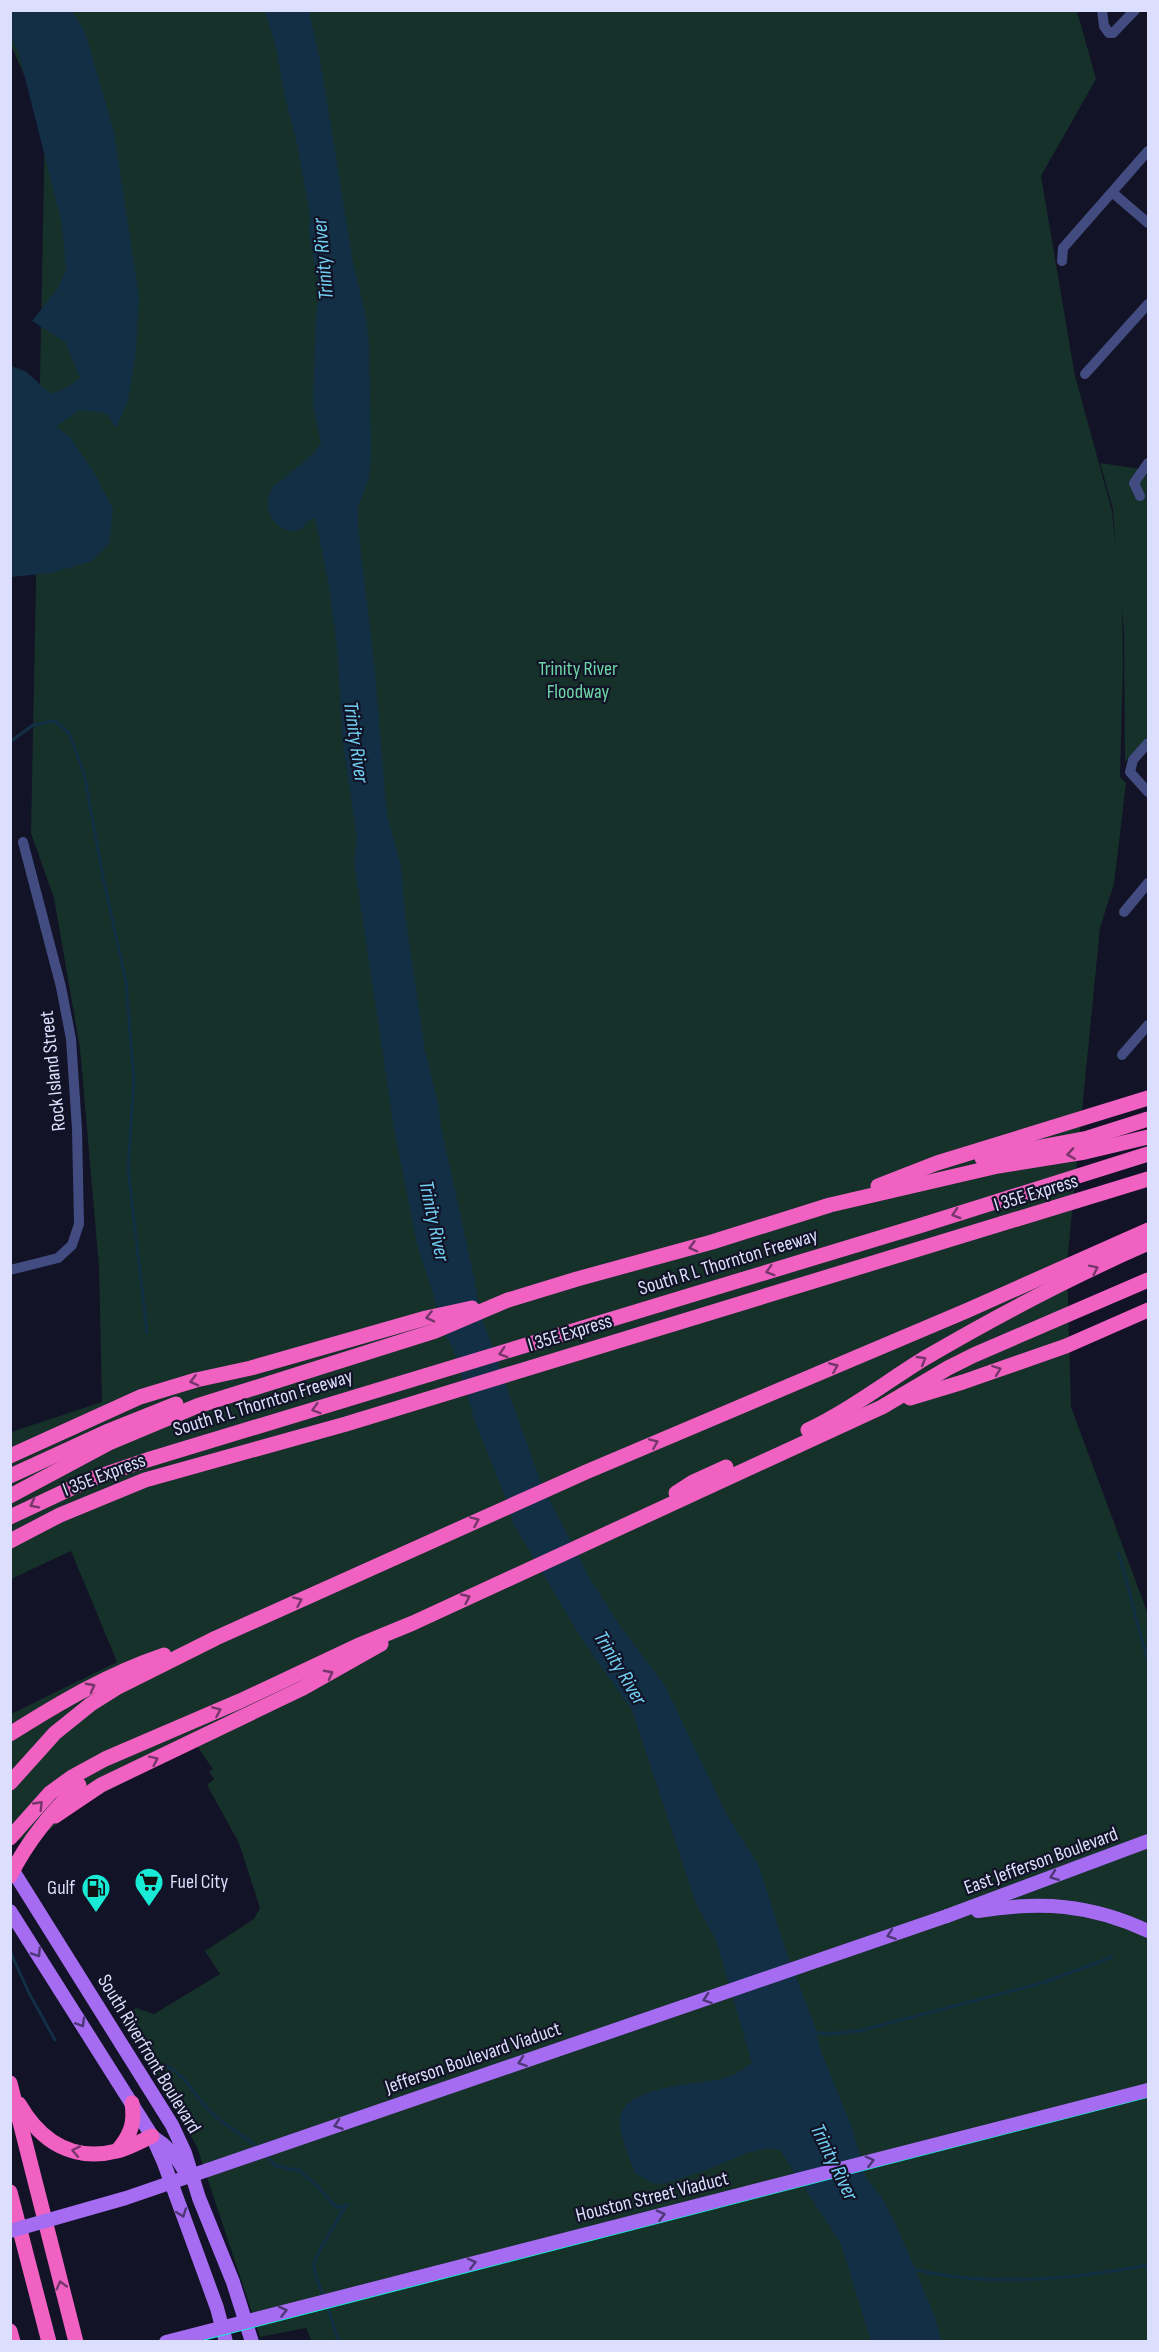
<svg xmlns="http://www.w3.org/2000/svg" width="1159" height="2352" font-family="'Sofia Sans Condensed',sans-serif">
	<style>
		.green { fill: #16302a }
		.water { fill: #122f46 }
		.lines { fill: none; stroke-linecap: round; stroke-linejoin: round }
		.stream { stroke: #122f46; stroke-width: 3 }
		.minor { stroke: #424c81; stroke-width: 10 }
		.major { stroke: #a56cf1; stroke-width: 14 }
		.highway { stroke: #f061c2; stroke-width: 15 }
		.tram { stroke: #19ead5; stroke-width: 1.5 }
		.major-bridge { stroke: #a56cf1; stroke-width: 14 }
		.highway-bridge { stroke: #f061c2; stroke-width: 15 }
		.oneway { stroke: #76366c }
		.oneway2 { stroke: #4d3777 }
		.labels { text-anchor: middle; dominant-baseline: central; stroke-width: 4.5; stroke-linejoin: round; paint-order: stroke }
		.park-label { font-size: 20px; fill: #6dd6a6; stroke: #121326 }
		.street-label { font-size: 20px; fill: #dbdefc; stroke: #121326 }
		.poi-label { font-size: 20px; fill: #dbdefc; stroke: #121326; text-anchor: start }
		.water-label { font-size: 21px; font-style: italic; fill: #72d0f2; stroke: #121326 }
	</style>
	<rect width="100%" height="100%" fill="#121326"/>
	<path class="green" d="M 11,11 L 1077,11 L 1096,79 L 1041,176 L 1075,376 L 1112,511 L 1116,549 L 1113,509 L 1100,463 L 1148,470 L 1148,736 L 1125,762 L 1124,633 L 1122,609 L 1123,666 L 1120,777 L 1126,783 L 1114,884 L 1100,928 L 1067,1263 L 1071,1407 L 1148,1614 L 1148,2341 L 312,2342 L 306,2328 L 260,2337 L 197,2147 L 122,2015 L 136,2008 L 154,2014 L 220,1974 L 205,1951 L 254,1919 L 260,1908 L 239,1843 L 207,1785 L 214,1779 L 209,1772 L 213,1769 L 196,1745 L 81,1805 L 26,1849 L 11,1825 L 11,1714 L 117,1662 L 71,1551 L 11,1579 L 11,1432 L 102,1402 L 99,1267 L 80,1048 L 54,898 L 31,833 L 45,123 L 11,45 Z"/>
	<g class="water">
		<path d="M 11,10 L 72,11 L 85,32 L 114,132 L 139,297 L 136,353 L 128,401 L 116,428 L 106,413 L 79,410 L 56,427 L 69,436 L 95,474 L 113,509 L 109,544 L 92,561 L 51,573 L 11,577 L 11,366 L 25,371 L 51,394 L 68,387 L 80,378 L 65,342 L 32,321 L 58,288 L 66,270 L 62,224 L 19,54 L 11,35 Z"/>
		<path d="M 265,11 L 309,11 L 321,65 L 353,262 L 366,317 L 369,345 L 371,454 L 369,478 L 358,507 L 358,527 L 374,661 L 387,815 L 401,866 L 405,914 L 425,1050 L 438,1103 L 441,1127 L 475,1282 L 480,1313 L 542,1485 L 589,1577 L 620,1626 L 664,1684 L 727,1815 L 759,1866 L 788,1957 L 815,2026 L 821,2052 L 852,2127 L 866,2178 L 881,2196 L 897,2227 L 935,2317 L 941,2341 L 871,2341 L 841,2244 L 780,2150 L 770,2148 L 746,2153 L 709,2169 L 667,2183 L 654,2184 L 635,2173 C 630,2158 621,2140 620,2124 C 617,2083 702,2086 728,2077 C 736,2074 744,2068 752,2063 L 716,1940 L 697,1906 L 632,1710 L 581,1638 L 513,1523 L 507,1501 L 475,1422 L 454,1350 L 442,1330 L 432,1289 L 418,1249 L 394,1128 L 354,862 L 357,838 L 343,743 L 337,647 L 329,586 L 315,517 C 307,519 305,529 297,531 C 293,532 291,531 287,530 C 269,524 262,503 273,487 L 313,454 L 321,443 L 313,404 L 316,314 L 320,288 L 314,262 L 309,232 L 310,215 L 297,144 L 285,97 L 276,48 Z"/>
	</g>
	<g class="lines">
		<g class="stream">
			<path d="M 10,742 L 33,725 L 55,721 L 69,733 L 84,773 L 103,877 L 126,982 L 134,1080 L 128,1167 L 147,1333"/>
			<path d="M 1118,1553 C 1131,1588 1135,1624 1148,1659"/>
			<path d="M 10,1951 L 29,1993 L 55,2040"/>
			<path d="M 813,2032 L 828,2034 L 859,2031 L 1042,1983 L 1112,1957"/>
			<path d="M 167,2066 C 189,2077 197,2102 216,2117 C 230,2128 245,2136 258,2148"/>
			<path d="M 265,2155 L 276,2166 L 300,2171 L 318,2187 L 332,2203 L 339,2208 L 347,2204"/>
			<path d="M 912,2269 C 990,2288 1071,2279 1148,2265"/>
			<path d="M 324,2297 C 321,2288 314,2275 314,2265 C 314,2257 340,2216 346,2206"/>
			<path d="M 327,2306 L 339,2342"/>
		</g>
		<g class="minor">
			<path d="M 1102,10 L 1104,26 L 1109,33 L 1113,33 L 1135,10"/>
			<path d="M 1113,193 L 1148,223"/>
			<path d="M 1062,261 L 1063,248 L 1148,151"/>
			<path d="M 1085,374 L 1148,304"/>
			<path d="M 1140,496 L 1134,483 L 1148,463"/>
			<path d="M 1148,743 L 1133,760 L 1130,772 L 1148,792"/>
			<path d="M 1124,912 L 1148,883"/>
			<path d="M 1122,1055 L 1148,1025"/>
			<path d="M 10,1270 L 58,1258 L 72,1245 L 79,1224 L 77,1129 L 71,1039 L 61,987 L 23,842"/>
		</g>
		<g class="major">
			<path d="M 10,1866 L 172,2125 L 185,2153 L 199,2198 L 233,2282 L 252,2342"/>
			<path d="M 10,1911 L 152,2136 L 164,2163 L 217,2308 L 226,2342"/>
			<path d="M 978,1911 C 1041,1901 1090,1904 1148,1931"/>
			<path d="M 947,1916 L 1148,1841"/>
			<path d="M 153,2137 C 167,2146 176,2155 184,2170"/>
		</g>
		<g class="highway">
			<path d="M 982,1158 L 1088,1138 L 1148,1119"/>
			<path d="M 878,1186 L 937,1163 L 1148,1098"/>
			<path d="M 910,1398 L 963,1382 L 1066,1346 L 1148,1310"/>
			<path d="M 808,1430 C 850,1410 886,1382 925,1358 C 995,1317 1069,1278 1144,1245 L 1148,1240"/>
			<path d="M 10,1456 L 140,1397 L 196,1380 L 251,1368 L 426,1318 L 472,1308"/>
			<path d="M 10,1476 L 106,1432 L 176,1404"/>
			<path d="M 676,1493 L 693,1482 L 726,1467"/>
			<path d="M 10,1496 L 111,1442 L 197,1406 L 435,1331 L 508,1300 L 577,1279 L 712,1242 L 830,1205 L 998,1166 L 1085,1152 L 1148,1137"/>
			<path d="M 10,1517 L 91,1479 L 147,1460 L 919,1226 L 1148,1154"/>
			<path d="M 10,1541 L 60,1515 L 145,1480 L 346,1424 L 1148,1179"/>
			<path d="M 10,1734 C 59,1703 110,1673 164,1655"/>
			<path d="M 10,1783 L 55,1733 L 91,1704 L 118,1687 L 216,1638 L 586,1472 L 966,1311 L 1148,1230"/>
			<path d="M 55,1816 L 101,1785 L 303,1688 L 381,1644"/>
			<path d="M 10,1838 L 50,1793 L 72,1777 L 105,1759 L 240,1701 L 357,1646 L 413,1623 L 882,1407 L 948,1368 L 974,1355 L 1148,1280"/>
			<path d="M 10,2083 L 76,2342"/>
			<path d="M 19,2104 C 41,2142 73,2162 117,2151 C 129,2148 141,2141 152,2136"/>
			<path d="M 118,2150 C 131,2134 135,2123 132,2103"/>
			<path d="M 10,2192 L 49,2342"/>
			<path d="M 10,2331 L 13,2342"/>
		</g>
		<path class="tram" d="M 196,2342 L 1148,2097"/>
		<g class="major-bridge">
			<path d="M 10,2231 L 126,2198 L 947,1916"/>
			<path d="M 166,2342 L 1148,2090"/>
		</g>
		<path class="highway-bridge" d="M 10,1876 C 28,1840 51,1813 79,1785"/>
	</g>
	<defs><path id="oneway-chevron" d="M-2-3.5L2.5 0L-2 3.5" fill="none" stroke-width="1.6" stroke-linecap="round" stroke-linejoin="round" transform="scale(1.5)"/></defs>
	<g class="oneway">
		<use href="#oneway-chevron" transform="translate(1071 1154) rotate(171)"/>
		<use href="#oneway-chevron" transform="translate(956 1214) rotate(162)"/>
		<use href="#oneway-chevron" transform="translate(693 1247) rotate(165)"/>
		<use href="#oneway-chevron" transform="translate(1094 1269) rotate(-26)"/>
		<use href="#oneway-chevron" transform="translate(770 1271) rotate(163)"/>
		<use href="#oneway-chevron" transform="translate(430 1317) rotate(167)"/>
		<use href="#oneway-chevron" transform="translate(503 1353) rotate(163)"/>
		<use href="#oneway-chevron" transform="translate(922 1360) rotate(-31)"/>
		<use href="#oneway-chevron" transform="translate(834 1367) rotate(-23)"/>
		<use href="#oneway-chevron" transform="translate(997 1370) rotate(-20)"/>
		<use href="#oneway-chevron" transform="translate(194 1381) rotate(165)"/>
		<use href="#oneway-chevron" transform="translate(316 1409) rotate(164)"/>
		<use href="#oneway-chevron" transform="translate(654 1443) rotate(-23)"/>
		<use href="#oneway-chevron" transform="translate(34 1504) rotate(153)"/>
		<use href="#oneway-chevron" transform="translate(475 1521) rotate(-24)"/>
		<use href="#oneway-chevron" transform="translate(466 1598) rotate(-25)"/>
		<use href="#oneway-chevron" transform="translate(298 1601) rotate(-24)"/>
		<use href="#oneway-chevron" transform="translate(329 1674) rotate(-28)"/>
		<use href="#oneway-chevron" transform="translate(91 1687) rotate(-28)"/>
		<use href="#oneway-chevron" transform="translate(217 1711) rotate(-23)"/>
		<use href="#oneway-chevron" transform="translate(154 1760) rotate(-26)"/>
		<use href="#oneway-chevron" transform="translate(39 1805) rotate(-46)"/>
		<use href="#oneway-chevron" transform="translate(76 2151) rotate(-169)"/>
		<use href="#oneway-chevron" transform="translate(61 2285) rotate(-105)"/>
	</g>
	<g class="oneway2">
		<use href="#oneway-chevron" transform="translate(1054 1876) rotate(160)"/>
		<use href="#oneway-chevron" transform="translate(891 1935) rotate(161)"/>
		<use href="#oneway-chevron" transform="translate(37 1953) rotate(57)"/>
		<use href="#oneway-chevron" transform="translate(707 1999) rotate(161)"/>
		<use href="#oneway-chevron" transform="translate(81 2023) rotate(59)"/>
		<use href="#oneway-chevron" transform="translate(522 2062) rotate(161)"/>
		<use href="#oneway-chevron" transform="translate(338 2125) rotate(161)"/>
		<use href="#oneway-chevron" transform="translate(870 2161) rotate(-14)"/>
		<use href="#oneway-chevron" transform="translate(182 2213) rotate(70)"/>
		<use href="#oneway-chevron" transform="translate(661 2215) rotate(-14)"/>
		<use href="#oneway-chevron" transform="translate(472 2263) rotate(-14)"/>
		<use href="#oneway-chevron" transform="translate(283 2311) rotate(-14)"/>
	</g>
	<defs>
		<g id="supermarket-pin" transform="scale(1.5)"><path d="M0 17L-7.5 6A9.5 9.5 0 1 1 7.5 6Z" fill="#19ead5" stroke="#121326"/><path d="M-6-5.5h2.5l.6 2H6L4.5 2H-2.5L-4.4-4H-6ZM-1.5 3.2a1.3 1.3 0 1 0 .1 0ZM3 3.2a1.3 1.3 0 1 0 .1 0Z" fill="#111"/></g>
		<g id="fuel-pin" transform="scale(1.5)"><path d="M0 17L-7.5 6A9.5 9.5 0 1 1 7.5 6Z" fill="#19ead5" stroke="#121326"/><path d="M-5.5-6h7V0h2V4h1.3V-2.5L3-4.5l.8-.8L6-3V5H2.5V1h-1V6h-7ZM-4.2-4.7v3.2H.2V-4.7Z" fill="#111"/></g>
	</defs>
	<g fill-rule="evenodd">
		<use href="#supermarket-pin" x="149" y="1882"/>
		<use href="#fuel-pin" x="96" y="1888"/>
	</g>
	<g class="labels">
		<g class="park-label">
			<text x="578" y="669">Trinity River<tspan x="578" dy="23">Floodway</tspan></text>
		</g>
		<g class="street-label">
			<text transform="translate(53 1071) rotate(-96)">Rock Island Street</text>
			<text transform="translate(1036 1193) rotate(-17)">I 35E Express</text>
			<text transform="translate(728 1262) rotate(-17)">South R L Thornton Freeway</text>
			<text transform="translate(570 1333) rotate(-17)">I 35E Express</text>
			<text transform="translate(263 1403) rotate(-17)">South R L Thornton Freeway</text>
			<text transform="translate(104 1475) rotate(-21)">I 35E Express</text>
			<text transform="translate(1041 1861) rotate(-20)">East Jefferson Boulevard</text>
			<text transform="translate(149 2054) rotate(59)">South Riverfront Boulevard</text>
			<text transform="translate(473 2058) rotate(-19)">Jefferson Boulevard Viaduct</text>
			<text transform="translate(652 2197) rotate(-14)">Houston Street Viaduct</text>
		</g>
		<g class="poi-label">
			<text x="170" y="1882">Fuel City</text>
			<text x="75" y="1888" text-anchor="end">Gulf</text>
		</g>
		<g class="water-label">
			<text transform="translate(323 259) rotate(-95)">Trinity River</text>
			<text transform="translate(356 742) rotate(82)">Trinity River</text>
			<text transform="translate(434 1221) rotate(78)">Trinity River</text>
			<text transform="translate(620 1668) rotate(59)">Trinity River</text>
			<text transform="translate(834 2162) rotate(64)">Trinity River</text>
		</g>
	</g>
	<rect width="1159" height="2352" fill="none" stroke="#dbdefc" stroke-width="24"/>
</svg>
